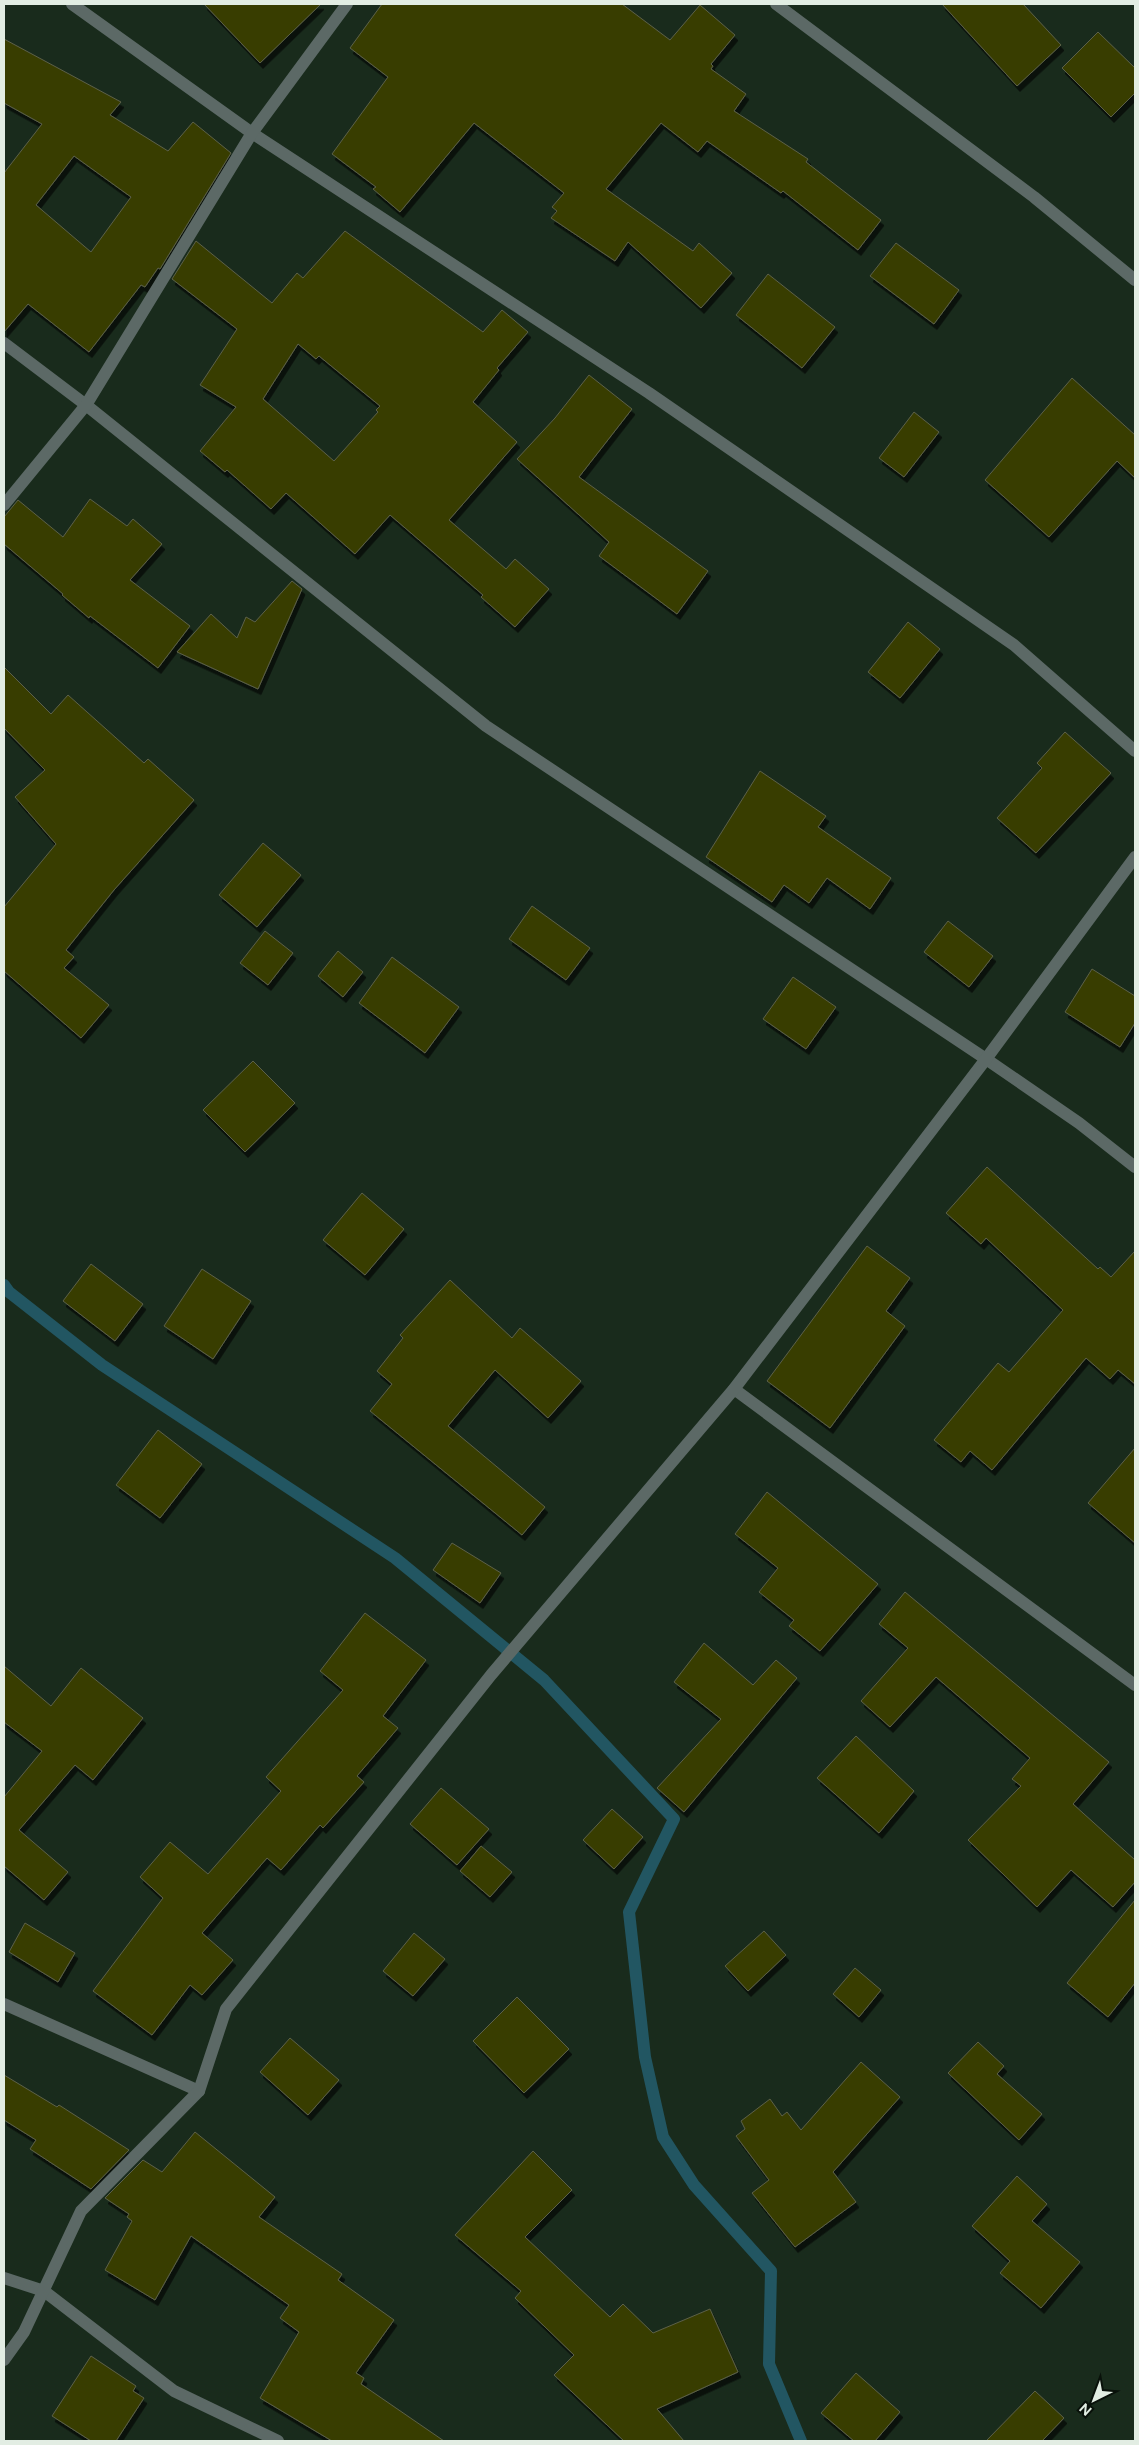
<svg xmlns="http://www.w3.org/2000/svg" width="1139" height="2445" font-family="Figtree,sans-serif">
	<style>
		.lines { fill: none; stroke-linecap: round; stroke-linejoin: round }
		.stream { stroke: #225662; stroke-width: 12 }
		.building { fill: #393e02; stroke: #5c6048; fill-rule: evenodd; filter: url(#shadow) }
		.street { stroke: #5c6966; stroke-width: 12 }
	</style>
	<defs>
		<filter id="shadow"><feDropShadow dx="3" dy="5.5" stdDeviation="0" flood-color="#0009"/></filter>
	</defs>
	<rect width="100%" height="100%" fill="#192b1c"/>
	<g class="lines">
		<path class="stream" d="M 4,1285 L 9,1292 L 102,1365 L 395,1558 L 544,1680 L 674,1819 L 629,1912 L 645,2057 L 663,2137 L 694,2185 L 771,2271 L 769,2364 L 801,2441"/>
	</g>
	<g class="building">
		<path d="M 204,4 L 321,4 L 260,63 Z"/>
		<path d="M 382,4 L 622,4 L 670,40 L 700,5 L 735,35 L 711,64 L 713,66 L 711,69 L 746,94 L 734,111 L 808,159 L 806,162 L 881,220 L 858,250 L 783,191 L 781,193 L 707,141 L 698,152 L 661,123 L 606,189 L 693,251 L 699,243 L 732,273 L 701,308 L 628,242 L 615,261 L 551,218 L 557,211 L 552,207 L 564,193 L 474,123 L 400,212 L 373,189 L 376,187 L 332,154 L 388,77 L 350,48 Z"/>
		<path d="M 942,4 L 1023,4 L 1061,45 L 1017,86 Z"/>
		<path d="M 1098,32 L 1135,68 L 1135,93 L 1111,117 L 1062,68 Z"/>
		<path d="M 4,39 L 121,102 L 110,115 L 168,151 L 193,122 L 231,153 L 160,269 L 158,268 L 145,287 L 141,285 L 89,352 L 28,304 L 4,332 L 4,173 L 42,124 L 4,103 ZM 74,156 L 131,197 L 91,252 L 36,205 Z"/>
		<path d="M 345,231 L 483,332 L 502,310 L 528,332 L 497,368 L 499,370 L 473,402 L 517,442 L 449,520 L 506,569 L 515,559 L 549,589 L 515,627 L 481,597 L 483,595 L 390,515 L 355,554 L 286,493 L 271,509 L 227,470 L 225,472 L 200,451 L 236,407 L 200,385 L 237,329 L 172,279 L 196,241 L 272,303 L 297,273 L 303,278 ZM 298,344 L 316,359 L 319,356 L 380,406 L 376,410 L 378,412 L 334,461 L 263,399 Z"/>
		<path d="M 896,243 L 959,290 L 934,324 L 870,276 Z"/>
		<path d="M 768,274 L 835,327 L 802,368 L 736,315 Z"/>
		<path d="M 589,375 L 632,409 L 579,477 L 708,571 L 677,614 L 599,556 L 609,542 L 517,459 L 555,418 Z"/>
		<path d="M 1072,378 L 1135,435 L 1135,478 L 1117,461 L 1049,537 L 985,480 Z"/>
		<path d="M 914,412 L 939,432 L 904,477 L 879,458 Z"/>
		<path d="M 90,499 L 127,526 L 133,519 L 162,544 L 130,580 L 190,626 L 158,668 L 90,616 L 89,618 L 62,595 L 63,594 L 4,544 L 4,517 L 18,500 L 63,537 Z"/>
		<path d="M 292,581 L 302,589 L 258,689 L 177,652 L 211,614 L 237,638 L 246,617 L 255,622 Z"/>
		<path d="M 908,622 L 940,649 L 900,698 L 868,672 Z"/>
		<path d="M 4,667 L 51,714 L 68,695 L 144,763 L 148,759 L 194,800 L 114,890 L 66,950 L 74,957 L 64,968 L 109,1005 L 81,1038 L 4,971 L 4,907 L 56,844 L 15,797 L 45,770 L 4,728 Z"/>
		<path d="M 1065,732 L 1111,773 L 1036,853 L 997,818 L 1042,768 L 1037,763 Z"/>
		<path d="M 760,771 L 826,816 L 818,827 L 891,878 L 870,909 L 827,878 L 809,903 L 784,885 L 772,902 L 706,857 Z"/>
		<path d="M 263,843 L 301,875 L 257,927 L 219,895 Z"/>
		<path d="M 532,906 L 590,948 L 566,980 L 509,939 Z"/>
		<path d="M 948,921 L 993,956 L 969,987 L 924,952 Z"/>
		<path d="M 265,931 L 293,953 L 268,985 L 240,963 Z"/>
		<path d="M 338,951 L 363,972 L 343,997 L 318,976 Z"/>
		<path d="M 392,957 L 459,1007 L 425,1053 L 359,1003 Z"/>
		<path d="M 1092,969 L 1135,996 L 1135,1023 L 1120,1047 L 1065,1012 Z"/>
		<path d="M 793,977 L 836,1007 L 806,1049 L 763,1019 Z"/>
		<path d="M 253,1061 L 295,1103 L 245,1152 L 203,1110 Z"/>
		<path d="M 987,1167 L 1098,1269 L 1100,1267 L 1111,1277 L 1135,1251 L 1135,1384 L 1118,1370 L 1110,1379 L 1086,1358 L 992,1470 L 970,1451 L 961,1462 L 934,1440 L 998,1363 L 1009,1372 L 1063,1310 L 986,1238 L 981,1244 L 946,1213 Z"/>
		<path d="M 362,1193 L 404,1229 L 365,1275 L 323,1240 Z"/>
		<path d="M 867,1246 L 910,1278 L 886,1311 L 905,1326 L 830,1428 L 767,1381 Z"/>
		<path d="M 91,1264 L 143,1304 L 115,1341 L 63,1301 Z"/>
		<path d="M 202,1269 L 251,1301 L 213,1359 L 164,1326 Z"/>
		<path d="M 450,1280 L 512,1338 L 520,1328 L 581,1381 L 548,1418 L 495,1370 L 448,1426 L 545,1507 L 522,1535 L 370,1411 L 392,1384 L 377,1371 L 403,1338 L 400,1335 Z"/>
		<path d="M 158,1430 L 202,1464 L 160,1518 L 116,1485 Z"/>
		<path d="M 1135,1448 L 1135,1543 L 1088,1503 Z"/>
		<path d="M 767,1492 L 878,1584 L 820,1651 L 789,1626 L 794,1620 L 759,1592 L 778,1568 L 735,1534 Z"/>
		<path d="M 452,1543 L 501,1573 L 480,1603 L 433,1570 Z"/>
		<path d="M 905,1592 L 1109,1762 L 1073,1804 L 1135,1860 L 1135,1882 L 1113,1907 L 1071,1870 L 1037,1907 L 968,1840 L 1021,1786 L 1012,1779 L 1030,1758 L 936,1677 L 890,1727 L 861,1701 L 908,1648 L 879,1624 Z"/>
		<path d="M 365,1613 L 426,1660 L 383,1716 L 398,1728 L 357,1776 L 364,1782 L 323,1828 L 320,1825 L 281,1870 L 267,1858 L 202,1933 L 233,1960 L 202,1995 L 190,1985 L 152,2035 L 93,1991 L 163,1898 L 140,1877 L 170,1842 L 208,1874 L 281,1791 L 266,1777 L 343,1690 L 320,1671 Z"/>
		<path d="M 704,1643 L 753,1685 L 776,1660 L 797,1678 L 684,1812 L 657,1788 L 721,1719 L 674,1682 Z"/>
		<path d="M 4,1666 L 51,1706 L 81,1668 L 143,1718 L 93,1780 L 75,1765 L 19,1830 L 68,1872 L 44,1900 L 4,1866 L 4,1797 L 42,1751 L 4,1722 Z"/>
		<path d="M 856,1736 L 914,1791 L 879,1833 L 817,1778 Z"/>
		<path d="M 441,1788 L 489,1829 L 457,1865 L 410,1824 Z"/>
		<path d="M 612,1809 L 643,1837 L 614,1869 L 583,1840 Z"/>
		<path d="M 481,1846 L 512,1872 L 490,1897 L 460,1871 Z"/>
		<path d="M 1135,1900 L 1135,1983 L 1108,2017 L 1067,1983 Z"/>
		<path d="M 25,1923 L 75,1953 L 58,1982 L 9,1952 Z"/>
		<path d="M 764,1931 L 786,1955 L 748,1991 L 725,1966 Z"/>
		<path d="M 414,1933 L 445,1959 L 413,1996 L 383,1971 Z"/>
		<path d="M 855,1968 L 881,1990 L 859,2017 L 833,1994 Z"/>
		<path d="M 517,1997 L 569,2049 L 524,2093 L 473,2041 Z"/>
		<path d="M 290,2038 L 339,2080 L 308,2115 L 260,2072 Z"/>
		<path d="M 978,2042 L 1004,2066 L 997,2074 L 1042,2114 L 1019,2140 L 948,2073 Z"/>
		<path d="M 861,2062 L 900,2097 L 833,2172 L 856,2202 L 795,2247 L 752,2193 L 769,2180 L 736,2136 L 745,2129 L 741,2121 L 770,2099 L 782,2116 L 787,2112 L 801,2130 Z"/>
		<path d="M 4,2075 L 57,2107 L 59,2105 L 129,2150 L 91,2189 L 30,2149 L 36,2140 L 4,2120 Z"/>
		<path d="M 195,2132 L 275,2197 L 259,2217 L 342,2274 L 338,2280 L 394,2320 L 356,2373 L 364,2378 L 361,2384 L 444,2441 L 332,2441 L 260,2398 L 299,2332 L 280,2318 L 289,2305 L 191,2236 L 155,2300 L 105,2270 L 132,2221 L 127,2217 L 129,2214 L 105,2198 L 143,2160 L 162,2172 Z"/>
		<path d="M 533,2151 L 572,2190 L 525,2237 L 610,2317 L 623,2304 L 653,2333 L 710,2309 L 738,2372 L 657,2409 L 684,2441 L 624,2441 L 554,2375 L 574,2355 L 515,2298 L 521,2291 L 455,2235 Z"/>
		<path d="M 1017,2176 L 1047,2204 L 1032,2221 L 1080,2262 L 1041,2308 L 1000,2273 L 1010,2261 L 972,2226 Z"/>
		<path d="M 91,2356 L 136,2386 L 133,2391 L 144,2398 L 116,2441 L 91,2441 L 52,2416 Z"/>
		<path d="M 856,2373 L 900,2412 L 875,2441 L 854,2441 L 821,2413 Z"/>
		<path d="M 1035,2391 L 1064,2418 L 1042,2441 L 986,2441 Z"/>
	</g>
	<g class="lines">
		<g class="street">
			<path d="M 72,4 L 252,133 L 649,393 L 1014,645 L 1135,751"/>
			<path d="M 776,4 L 1034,197 L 1135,280"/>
			<path d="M 4,343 L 86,405 L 486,726 L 986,1059 L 1079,1123 L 1135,1167"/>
			<path d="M 4,505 L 86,405 L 252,133 L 347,4"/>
			<path d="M 734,1389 L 1135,1685"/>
			<path d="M 4,2004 L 199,2091"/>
			<path d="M 4,2278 L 44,2291 L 174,2391 L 278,2441"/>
			<path d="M 4,2360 L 24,2332 L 81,2211 L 199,2091 L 226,2009 L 491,1675 L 734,1389 L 986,1059 L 1135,857"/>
		</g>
	</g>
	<rect width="1139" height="2445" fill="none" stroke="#e2ede3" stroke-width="10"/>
	<g transform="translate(1094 2400) rotate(222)" stroke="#09110a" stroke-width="4" paint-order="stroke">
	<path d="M0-4L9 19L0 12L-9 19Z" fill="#e2ede3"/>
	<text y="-8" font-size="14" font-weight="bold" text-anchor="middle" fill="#e2ede3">N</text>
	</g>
</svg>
